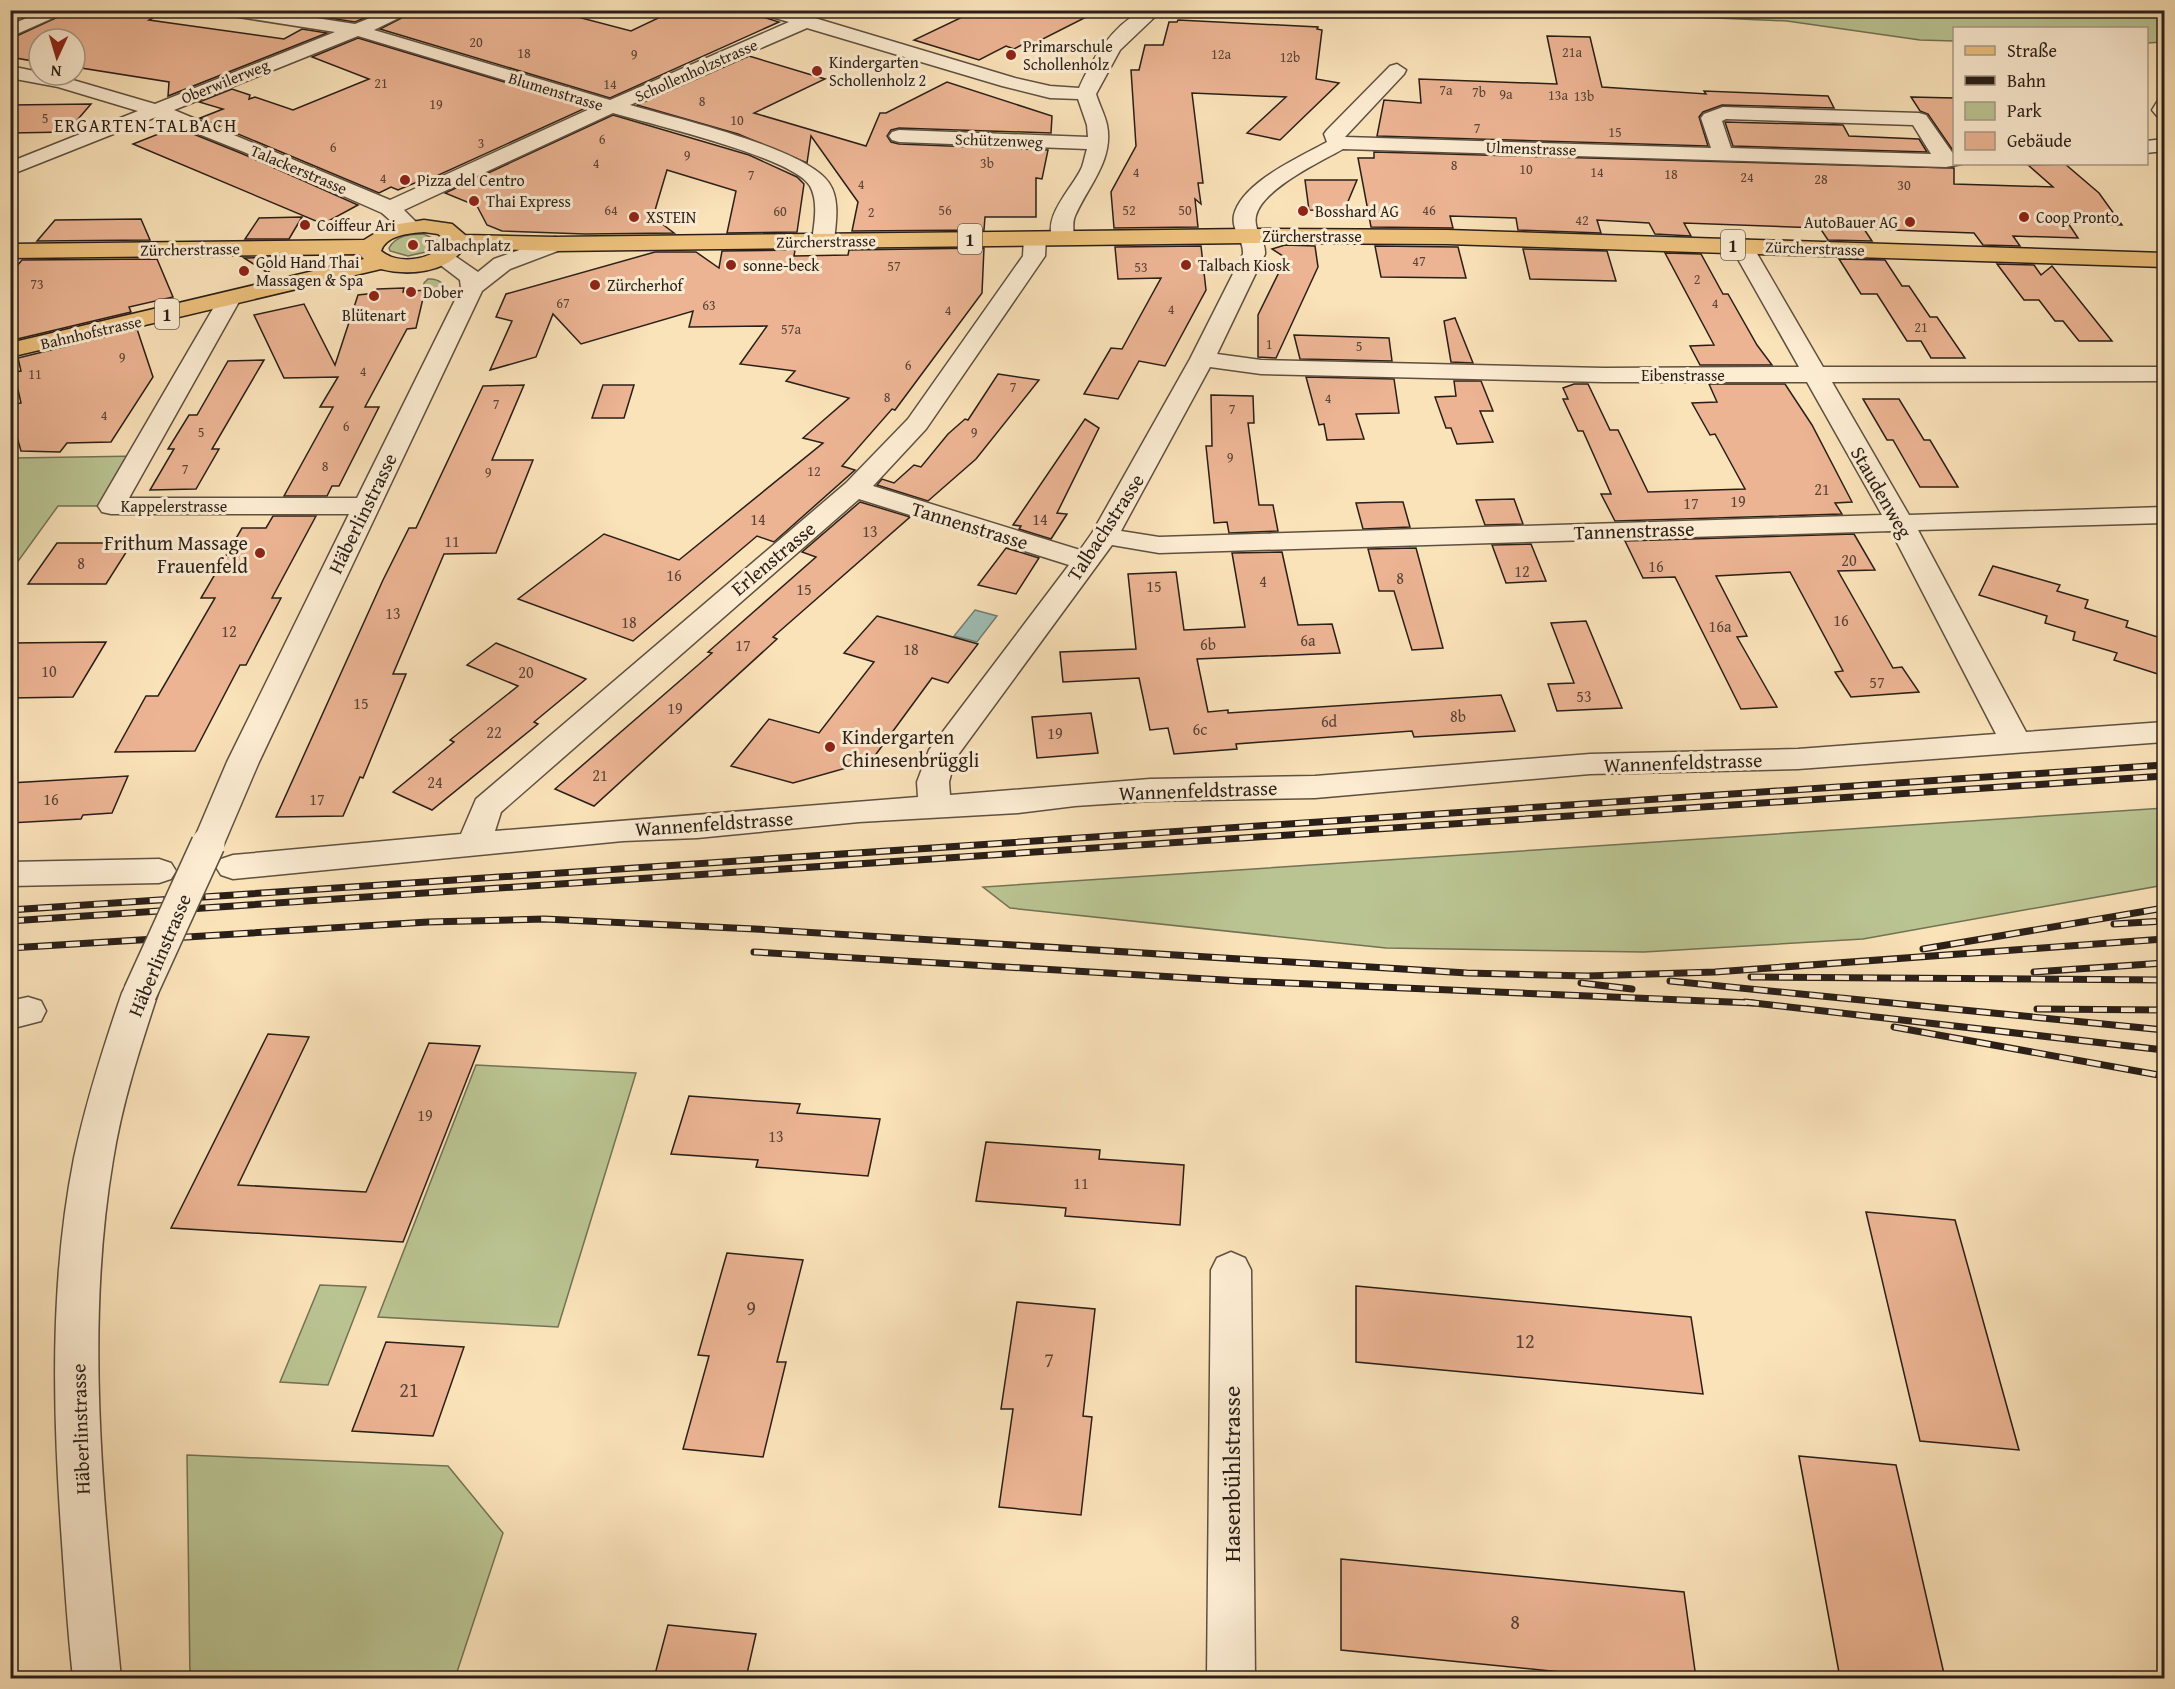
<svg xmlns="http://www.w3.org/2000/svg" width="2175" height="1689" font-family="'Gentium Book Plus',serif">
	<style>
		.green { fill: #bac492; stroke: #727255; stroke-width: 1.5 }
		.water { fill: #9fbdb4; stroke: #707e76; stroke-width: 1.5 }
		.building { fill: #ecb493; stroke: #2a1f18; stroke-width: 1.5 }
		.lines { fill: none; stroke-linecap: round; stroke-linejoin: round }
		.minor-casing { stroke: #5e5040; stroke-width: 3 }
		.major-casing { stroke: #2a1f18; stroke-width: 3 }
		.minor { fill: #fcecd2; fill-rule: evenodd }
		.major { fill: #edc17c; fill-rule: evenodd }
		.rail-casing { stroke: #2a1f18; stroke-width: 7 }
		.rail { stroke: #fcecd2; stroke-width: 4.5; stroke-dasharray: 14; stroke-linecap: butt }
		.minor-bridge-casing { stroke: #5e5040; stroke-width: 36; stroke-linecap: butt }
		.minor-bridge { stroke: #fcecd2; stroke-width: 33 }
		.poi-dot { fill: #8f2418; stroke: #fcecd2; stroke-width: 2 }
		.labels { text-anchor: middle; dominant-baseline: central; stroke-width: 6; stroke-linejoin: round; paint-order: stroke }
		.far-number-label { font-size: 14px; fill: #5a4437 }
		.far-poi-label { font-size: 16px; fill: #2a1f18; stroke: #fcecd2; text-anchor: start }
		.far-street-label { font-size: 16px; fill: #2a1f18; stroke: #fcecd2 }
		.number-label { font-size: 16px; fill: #5a4437 }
		.far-quarter-label { font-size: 18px; letter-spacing: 1.5px; fill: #2a1f18; stroke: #fcecd2 }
		.shield { fill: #fcecd2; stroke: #695c50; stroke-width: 1.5 }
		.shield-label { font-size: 18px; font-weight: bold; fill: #2a1f18 }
		.street-label { font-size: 20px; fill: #2a1f18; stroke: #fcecd2 }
		.poi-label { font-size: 20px; fill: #2a1f18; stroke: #fcecd2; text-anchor: end }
		.near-number-label { font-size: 20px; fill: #5a4437 }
		.near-street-label { font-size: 24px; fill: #2a1f18; stroke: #fcecd2 }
	</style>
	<rect width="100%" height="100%" fill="#fae2b9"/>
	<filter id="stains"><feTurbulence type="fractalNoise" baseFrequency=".00333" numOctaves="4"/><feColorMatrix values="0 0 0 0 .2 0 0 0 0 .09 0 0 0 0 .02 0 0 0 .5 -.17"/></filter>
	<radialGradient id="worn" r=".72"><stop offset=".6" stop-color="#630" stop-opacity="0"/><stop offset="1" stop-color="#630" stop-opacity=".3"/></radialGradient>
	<g class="green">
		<path d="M 1554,11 L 2164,11 L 2164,42 L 2147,43 L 2146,28 L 1954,28 L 1954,41 L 1920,40 L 1787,21 Z"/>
		<path d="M 424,234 L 438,241 L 430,251 L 408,256 L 390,251 L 389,248 C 396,235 411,234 424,234 Z"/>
		<path d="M 428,279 C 438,278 446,284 447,294 L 440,298 L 423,299 L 424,283 Z"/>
		<path d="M 10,447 L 14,458 L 140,456 L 111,506 L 58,506 L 11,571 Z"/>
		<path d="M 2164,808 L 2164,885 L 1863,939 L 1644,952 L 1386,948 L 1010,908 L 983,887 Z"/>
		<path d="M 476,1065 L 636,1073 L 558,1327 L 378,1317 Z"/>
		<path d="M 320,1285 L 366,1287 L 328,1385 L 280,1382 Z"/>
		<path d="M 187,1455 L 448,1466 L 503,1533 L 455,1678 L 190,1678 Z"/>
	</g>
	<path class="water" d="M 975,610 L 997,616 L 977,642 L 954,636 Z"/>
	<g class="building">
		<path d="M 73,10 L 167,10 L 149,20 L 284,39 L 302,29 L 327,33 L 168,96 L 169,82 L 75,67 L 75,39 L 39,39 L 39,62 L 10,57 L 10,39 Z"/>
		<path d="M 334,10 L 383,10 L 355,22 L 323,17 Z"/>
		<path d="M 417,10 L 551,10 L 631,31 L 675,10 L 757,10 L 760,16 L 779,22 L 610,98 L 380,29 Z"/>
		<path d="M 977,10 L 1100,10 L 1035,43 L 1029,41 L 1014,49 L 1006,46 L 979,60 L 914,40 Z"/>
		<path d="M 1178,20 L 1318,27 L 1317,29 L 1322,30 L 1316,79 L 1339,83 L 1280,140 L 1247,133 L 1286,97 L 1192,93 L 1203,183 L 1198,183 L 1201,204 L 1195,199 L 1198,227 L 1114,228 L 1111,192 L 1136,146 L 1131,70 L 1139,70 L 1145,45 L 1163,45 L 1169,22 L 1177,22 Z"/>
		<path d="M 1547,36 L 1590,37 L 1602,87 L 1706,94 L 1704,91 L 1828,96 L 1834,108 L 1722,105 L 1703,112 L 1699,117 L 1708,146 L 1377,136 L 1384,100 L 1421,103 L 1419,79 L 1557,84 Z"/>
		<path d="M 358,38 L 588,107 L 421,183 L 417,182 L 398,190 L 391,187 L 379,193 L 200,118 L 223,109 L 199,102 L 232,89 L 250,95 L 249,99 L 255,97 L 293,110 L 369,79 L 312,57 Z"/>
		<path d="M 749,56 L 825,79 L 754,113 L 866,146 L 880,113 L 886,113 L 947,82 L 1052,116 L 1051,133 L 899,128 L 891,130 L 887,136 L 891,142 L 899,144 L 1048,150 L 1042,179 L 1036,178 L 1036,217 L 985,217 L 984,230 L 852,231 L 858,202 L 811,136 L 807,163 L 738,134 L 637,105 Z"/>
		<path d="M 1911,97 L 1954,98 L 1954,152 L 1928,114 L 1920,111 Z"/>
		<path d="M 91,104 L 67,132 L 10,133 L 10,105 Z"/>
		<path d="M 613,115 L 749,155 L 797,177 L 804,184 L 797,232 L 727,233 L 736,191 L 667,170 L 653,217 L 674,233 L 585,234 L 502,231 L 487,225 L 477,206 L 445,193 Z"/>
		<path d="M 1725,122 L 1843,125 L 1849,136 L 1919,139 L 1927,152 L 1733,146 Z"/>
		<path d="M 176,127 L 243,154 L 358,205 L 323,224 L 133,144 Z"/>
		<path d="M 1374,152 L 1954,168 L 1954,184 L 2053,187 L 2028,165 L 2065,164 L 2099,193 L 2122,225 L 2068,223 L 2078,238 L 2013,236 L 2020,246 L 1983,245 L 1974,233 L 1864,229 L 1872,241 L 1828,240 L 1820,228 L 1684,223 L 1691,236 L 1655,234 L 1649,223 L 1597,220 L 1601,233 L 1518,230 L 1516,218 L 1450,216 L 1453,228 L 1371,227 L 1358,158 L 1374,158 Z"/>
		<path d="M 1305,180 L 1357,180 L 1344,211 L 1309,210 Z"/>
		<path d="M 302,217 L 289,239 L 245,239 L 259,218 Z"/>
		<path d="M 141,219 L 150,240 L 37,241 L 55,220 Z"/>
		<path d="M 1285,245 L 1315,246 L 1318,267 L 1276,358 L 1258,357 L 1258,315 L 1286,258 L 1272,249 Z"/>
		<path d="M 1201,246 L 1206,290 L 1165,366 L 1139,361 L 1118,399 L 1084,394 L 1111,348 L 1122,349 L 1161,278 L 1118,279 L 1115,247 Z"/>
		<path d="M 1375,246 L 1458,247 L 1466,278 L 1381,277 Z"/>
		<path d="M 984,248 L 982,293 L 895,410 L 892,409 L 842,466 L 855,470 L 774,542 L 757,536 L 633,641 L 518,599 L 604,534 L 679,560 L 823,443 L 803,438 L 849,398 L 786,381 L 795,371 L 740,364 L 767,326 L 689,327 L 693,311 L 581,344 L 553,314 L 536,357 L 490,370 L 512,321 L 496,317 L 506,294 L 655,252 L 696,252 L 719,268 L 722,251 L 795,250 L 794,256 L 848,255 L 849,250 Z"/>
		<path d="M 1523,249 L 1607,251 L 1616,281 L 1530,279 Z"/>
		<path d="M 1665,253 L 1701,254 L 1723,294 L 1728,294 L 1757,345 L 1772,365 L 1700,365 L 1690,346 L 1714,345 Z"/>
		<path d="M 278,257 L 268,273 L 244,258 Z"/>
		<path d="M 157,259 L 173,297 L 129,307 L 131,312 L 13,340 L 10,274 L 22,260 Z"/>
		<path d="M 1839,259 L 1885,260 L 1902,286 L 1909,286 L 1930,317 L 1937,317 L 1965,358 L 1931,358 L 1921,341 L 1907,341 L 1877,294 L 1861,294 Z"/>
		<path d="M 1997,264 L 2034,265 L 2041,275 L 2052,266 L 2112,341 L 2079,341 L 2063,321 L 2055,321 L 2039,300 L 2024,300 Z"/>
		<path d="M 404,288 L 403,292 L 425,290 L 416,328 L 407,329 L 365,407 L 379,407 L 339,486 L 332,486 L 327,496 L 284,496 L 333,407 L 320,407 L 338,377 L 284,378 L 254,315 L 304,304 L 335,365 L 358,295 L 376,293 L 377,289 Z"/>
		<path d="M 1455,318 L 1473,363 L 1451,362 L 1444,321 Z"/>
		<path d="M 137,329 L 153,377 L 111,442 L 67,443 L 60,452 L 21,451 L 10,412 L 10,405 L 21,403 L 14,372 L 21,371 L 18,358 Z"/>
		<path d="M 1294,335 L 1389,338 L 1392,361 L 1300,359 Z"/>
		<path d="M 264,360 L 212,449 L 219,449 L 196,489 L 150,490 L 174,449 L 168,449 L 189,415 L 197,415 L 228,361 Z"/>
		<path d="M 998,374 L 1039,380 L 976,459 L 928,501 L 877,485 L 882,479 L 894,483 L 914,465 L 921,467 L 948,434 L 965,419 L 968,420 Z"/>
		<path d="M 1306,377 L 1394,379 L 1399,413 L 1356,414 L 1364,439 L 1327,440 L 1324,424 L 1319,425 Z"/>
		<path d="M 1454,381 L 1481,381 L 1493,411 L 1480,411 L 1493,442 L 1457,444 L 1451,428 L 1446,428 L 1435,397 L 1456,396 Z"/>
		<path d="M 1574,384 L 1588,384 L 1610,430 L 1618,430 L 1648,492 L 1745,489 L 1715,434 L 1710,435 L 1692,403 L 1717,402 L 1709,384 L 1785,384 L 1812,425 L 1852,502 L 1835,503 L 1842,514 L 1615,521 L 1601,494 L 1611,494 L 1583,431 L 1578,431 L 1563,399 L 1568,399 L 1563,388 Z"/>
		<path d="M 524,385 L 492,460 L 533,460 L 496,553 L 444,554 L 393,674 L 406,674 L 363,778 L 360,777 L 343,816 L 276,817 L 383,580 L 409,528 L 416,528 L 483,386 Z"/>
		<path d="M 603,385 L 634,385 L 624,418 L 592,418 Z"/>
		<path d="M 1211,395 L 1253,396 L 1254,423 L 1248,423 L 1259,505 L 1273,505 L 1278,531 L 1229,533 L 1227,522 L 1214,523 L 1206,446 L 1212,446 Z"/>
		<path d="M 1863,399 L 1899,399 L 1924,440 L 1930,440 L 1958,487 L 1920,487 L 1893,440 L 1887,440 Z"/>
		<path d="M 1085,419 L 1099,428 L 1057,513 L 1067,514 L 1051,539 L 1019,529 L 1021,526 L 1013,525 Z"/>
		<path d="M 1514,499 L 1523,524 L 1485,525 L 1476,500 Z"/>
		<path d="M 860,502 L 910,517 L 773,637 L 777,639 L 594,806 L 555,789 L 712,653 L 708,652 L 816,557 L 802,552 Z"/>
		<path d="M 1390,502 L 1403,502 L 1410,527 L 1363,529 L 1356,503 Z"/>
		<path d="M 273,516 L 316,516 L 272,598 L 281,598 L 246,665 L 240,665 L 195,751 L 115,752 L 146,696 L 158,696 L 215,598 L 201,598 L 242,528 L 266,528 Z"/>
		<path d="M 1854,534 L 1875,570 L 1838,571 L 1893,668 L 1902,667 L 1919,692 L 1851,697 L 1835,672 L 1843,671 L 1790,572 L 1716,576 L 1747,636 L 1737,637 L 1777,707 L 1741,709 L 1675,577 L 1643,578 L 1625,541 Z"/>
		<path d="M 57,543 L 132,543 L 106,584 L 28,584 Z"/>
		<path d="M 1531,544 L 1546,581 L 1506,583 L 1492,545 Z"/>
		<path d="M 1006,548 L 1039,558 L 1016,594 L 978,585 Z"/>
		<path d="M 1416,548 L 1443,648 L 1412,650 L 1394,591 L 1379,591 L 1368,549 Z"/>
		<path d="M 1282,552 L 1298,625 L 1332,624 L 1340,653 L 1197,659 L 1208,712 L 1228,710 L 1228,713 L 1501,695 L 1515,731 L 1414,737 L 1412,731 L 1236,744 L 1237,749 L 1174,754 L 1168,728 L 1150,730 L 1139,678 L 1063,682 L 1060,652 L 1136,649 L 1128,574 L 1176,572 L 1184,630 L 1245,627 L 1232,553 Z"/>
		<path d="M 1993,566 L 2060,585 L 2057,591 L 2088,600 L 2085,608 L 2128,621 L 2126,627 L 2164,639 L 2164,676 L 2114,660 L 2117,653 L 2073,640 L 2075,632 L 2045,623 L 2047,616 L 1979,595 Z"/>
		<path d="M 877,616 L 978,644 L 948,683 L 932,678 L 871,761 L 793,783 L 731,766 L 769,719 L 819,733 L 874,662 L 844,653 Z"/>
		<path d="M 1586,621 L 1622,708 L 1557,711 L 1548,684 L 1574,683 L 1551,623 Z"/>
		<path d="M 106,642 L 73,697 L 10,698 L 10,643 Z"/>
		<path d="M 496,643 L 586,679 L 534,722 L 538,724 L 432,810 L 393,792 L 454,742 L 450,740 L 518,686 L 467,665 Z"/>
		<path d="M 1091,713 L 1098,753 L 1037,758 L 1032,717 Z"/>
		<path d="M 128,776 L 112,813 L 83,815 L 81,819 L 10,823 L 10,783 Z"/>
		<path d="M 268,1034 L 309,1037 L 238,1185 L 366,1192 L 429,1043 L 480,1046 L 403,1242 L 171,1228 Z"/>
		<path d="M 689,1096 L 800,1104 L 797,1113 L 880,1119 L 868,1176 L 756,1167 L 758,1160 L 671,1154 Z"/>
		<path d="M 986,1142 L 1100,1150 L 1099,1159 L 1184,1165 L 1180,1225 L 1065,1216 L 1066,1208 L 976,1201 Z"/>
		<path d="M 1866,1212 L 1955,1220 L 2019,1450 L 1920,1441 Z"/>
		<path d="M 727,1253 L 803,1260 L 777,1362 L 786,1362 L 763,1457 L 683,1449 L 709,1356 L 698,1355 Z"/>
		<path d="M 1356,1286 L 1691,1317 L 1703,1394 L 1356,1362 Z"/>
		<path d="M 1017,1302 L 1095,1309 L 1083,1416 L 1092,1417 L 1081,1515 L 999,1507 L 1013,1409 L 1001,1409 Z"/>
		<path d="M 386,1342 L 464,1347 L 433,1436 L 352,1431 Z"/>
		<path d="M 1799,1456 L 1896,1465 L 1945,1678 L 1840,1678 Z"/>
		<path d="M 1341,1559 L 1684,1592 L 1696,1678 L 1620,1678 L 1341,1650 Z"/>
		<path d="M 668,1625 L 756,1634 L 746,1678 L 654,1678 Z"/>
	</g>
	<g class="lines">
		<g class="minor-casing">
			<g id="minor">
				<path d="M 46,10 L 71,10 L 10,37 L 10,25 Z"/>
				<path d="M 218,10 L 264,10 L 355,24 L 390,10 L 415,10 L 374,30 L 610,100 L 789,22 L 761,14 L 759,10 L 788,10 L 1015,78 L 1050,86 L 1079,88 C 1091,61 1112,26 1140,12 C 1146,9 1155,10 1162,10 L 1120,50 L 1096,94 C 1099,104 1105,115 1107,125 C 1114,160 1088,186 1075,216 C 1071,225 1076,234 1071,243 L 1055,243 C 1039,219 1073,188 1082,167 C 1084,161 1085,155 1087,149 L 899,142 L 892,140 L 889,136 L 892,132 L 899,130 L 1088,137 L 1087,125 L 1078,99 L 1050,98 L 1002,86 L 807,28 L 630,105 C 674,118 806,148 829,183 C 840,199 836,222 834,241 L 831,246 L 815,246 L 812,241 C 814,225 819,202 810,186 C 793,157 650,124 613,113 L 404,210 L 418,224 L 415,229 C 399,232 393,222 382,213 L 244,152 L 156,117 L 10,175 L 10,162 L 138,111 L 58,87 L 10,78 L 10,66 L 39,72 L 39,75 L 66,78 L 155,104 L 335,32 L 226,15 ZM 358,36 L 594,107 L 390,200 L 174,110 Z"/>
				<path d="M 1397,64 L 1406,70 L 1404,74 L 1345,137 L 1711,148 L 1701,118 L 1704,114 L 1723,107 L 1919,113 L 1926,115 L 1954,155 L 1954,164 L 1962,164 L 1946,167 L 1343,149 C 1320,162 1262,189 1256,216 C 1253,231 1266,239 1265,254 L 1217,354 L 1261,360 L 1604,368 L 1799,367 L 1730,245 L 1733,240 L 1749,240 L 1752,245 L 1823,367 L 2164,367 L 2164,381 L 1832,382 L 1909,515 L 2164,507 L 2164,523 L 1918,530 L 2026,732 L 2164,722 L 2164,742 L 1798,769 L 1590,774 L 1315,798 L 1150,801 L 1075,806 L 1018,813 L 859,822 L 697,838 L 623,841 L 233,879 L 221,875 L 216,867 L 221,859 L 233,855 L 461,834 L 476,799 L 846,483 L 908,419 L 1023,256 L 1024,238 L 1027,233 L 1043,233 L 1046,238 L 1045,256 L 926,429 L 873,486 L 1080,550 L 1092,533 L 1190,359 L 1243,254 C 1244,239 1231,231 1234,215 C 1242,182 1300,157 1327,142 L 1324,134 L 1327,130 L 1390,66 ZM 1726,119 L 1913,125 L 1931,154 L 1731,148 L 1722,121 ZM 1210,367 L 1261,374 L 1604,382 L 1807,382 L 1882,515 L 1159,537 L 1121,531 ZM 859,499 L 1069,565 L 929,750 L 917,782 L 918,797 L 495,831 L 501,812 ZM 1891,531 L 1996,734 L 1798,749 L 1590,754 L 1315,776 L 1150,779 L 950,795 L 949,782 L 955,759 L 1112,545 L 1159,553 Z"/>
				<path d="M 2164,100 L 2164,118 L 2157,116 L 2152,110 L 2157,102 Z"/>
				<path d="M 2164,139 L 2164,151 L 2146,153 L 2146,141 Z"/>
				<path d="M 555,237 L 563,239 L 566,244 L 563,249 L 510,269 L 482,291 L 259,762 L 224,844 L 220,852 L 208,855 L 196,852 L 192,844 L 227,762 L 349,514 L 111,514 L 102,512 L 98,506 L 218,300 L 221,295 L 237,295 L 240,300 L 129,498 L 357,498 L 461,288 L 460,280 L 430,257 L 433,252 L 449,252 L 478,272 L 494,259 Z"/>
				<path d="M 159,859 L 171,863 L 176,871 L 171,879 L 159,883 L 10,886 L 10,862 Z"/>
				<path d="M 140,980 L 153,983 L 158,993 C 140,1048 122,1103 113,1160 C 84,1331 104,1507 121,1678 L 73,1678 C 68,1634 65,1588 62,1543 C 53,1416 49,1284 74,1158 C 86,1102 103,1048 122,993 L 127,983 Z"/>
				<path d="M 28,997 L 41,1001 L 46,1011 L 41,1021 L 10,1029 L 10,1001 Z"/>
				<path d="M 1231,1252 L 1245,1258 L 1251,1270 L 1255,1678 L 1207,1678 L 1211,1270 L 1217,1258 Z"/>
			</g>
		</g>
		<g class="major-casing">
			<path id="major" d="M 424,220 L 452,224 L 465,235 L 555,237 L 1249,229 L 1447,230 L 2164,253 L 2164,267 L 1447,244 L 1249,243 L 555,251 L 464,248 C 447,273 408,276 381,269 L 10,357 L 10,343 L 364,259 L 359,254 L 10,258 L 10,244 L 364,240 L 387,226 ZM 424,232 L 438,234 L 447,241 C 434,260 399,266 381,251 C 386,235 410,233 424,232 Z"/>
		</g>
		<use href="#minor" class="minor"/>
		<use href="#major" class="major"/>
		<g class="rail-casing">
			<g id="rail">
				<path d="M 10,910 L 2164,765"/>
				<path d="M 10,921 L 2164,776"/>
				<path d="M 2114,924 L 2164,921"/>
				<path d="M 10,948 L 428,922 L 544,919 L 755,929 L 1467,973 L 1587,976 L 1715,972 L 2164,939"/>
				<path d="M 1923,949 L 2164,908"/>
				<path d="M 754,952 L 1241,981 L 1753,1003"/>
				<path d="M 2034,972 L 2164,963"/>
				<path d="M 1751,977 L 2164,980"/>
				<path d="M 1670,981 L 2164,1030"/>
				<path d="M 1581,983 L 1632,989"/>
				<path d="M 1745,1002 L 2164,1050"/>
				<path d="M 2037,1009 L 2164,1010"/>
				<path d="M 1894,1027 L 2164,1076"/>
			</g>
		</g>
		<use href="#rail" class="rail"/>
		<g class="minor-bridge-casing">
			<path id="minor-bridge" d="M 140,993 L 208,844"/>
		</g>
		<use href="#minor-bridge" class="minor-bridge"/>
	</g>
	<g class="poi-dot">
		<circle cx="1011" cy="55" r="6"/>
		<circle cx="817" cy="71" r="6"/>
		<circle cx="405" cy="180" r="6"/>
		<circle cx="474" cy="201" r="6"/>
		<circle cx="1303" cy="211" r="6"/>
		<circle cx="634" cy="217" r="6"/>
		<circle cx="2024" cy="217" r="6"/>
		<circle cx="1910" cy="222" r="6"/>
		<circle cx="305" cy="225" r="6"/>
		<circle cx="413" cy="245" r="6"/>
		<circle cx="731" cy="265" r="6"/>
		<circle cx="1186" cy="265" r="6"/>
		<circle cx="244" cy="271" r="6"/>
		<circle cx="595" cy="285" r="6"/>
		<circle cx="411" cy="292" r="6"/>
		<circle cx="374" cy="296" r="6"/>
		<circle cx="260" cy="553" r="6"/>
		<circle cx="830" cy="747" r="6"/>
	</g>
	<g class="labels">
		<g class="far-number-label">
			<text x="476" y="42">20</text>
			<text x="1572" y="52">21a</text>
			<text x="524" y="53">18</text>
			<text x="634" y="54">9</text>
			<text x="1221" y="54">12a</text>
			<text x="1290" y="57">12b</text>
			<text x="381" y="83">21</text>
			<text x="610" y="84">14</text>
			<text x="1446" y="90">7a</text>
			<text x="1479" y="92">7b</text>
			<text x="1506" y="94">9a</text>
			<text x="1558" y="95">13a</text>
			<text x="1584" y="96">13b</text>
			<text x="702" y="101">8</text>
			<text x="436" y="104">19</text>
			<text x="45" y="118">5</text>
			<text x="737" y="120">10</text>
			<text x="1477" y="128">7</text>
			<text x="1615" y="132">15</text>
			<text x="602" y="139">6</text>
			<text x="481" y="143">3</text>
			<text x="333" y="147">6</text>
			<text x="687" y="155">9</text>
			<text x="596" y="163">4</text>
			<text x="987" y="163">3b</text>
			<text x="1454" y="165">8</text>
			<text x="1526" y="169">10</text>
			<text x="1136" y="172">4</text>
			<text x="1597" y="172">14</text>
			<text x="1671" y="174">18</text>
			<text x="751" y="175">7</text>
			<text x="1747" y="177">24</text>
			<text x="383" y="178">4</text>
			<text x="1821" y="179">28</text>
			<text x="861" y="184">4</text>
			<text x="1904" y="185">30</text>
			<text x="611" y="210">64</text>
			<text x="945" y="210">56</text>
			<text x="1129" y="210">52</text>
			<text x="1185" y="210">50</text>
			<text x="1429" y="210">46</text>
			<text x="780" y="211">60</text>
			<text x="871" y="212">2</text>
			<text x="1582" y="220">42</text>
			<text x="1419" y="261">47</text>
			<text x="894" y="266">57</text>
			<text x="1141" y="267">53</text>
			<text x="1697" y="279">2</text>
			<text x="37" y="284">73</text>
			<text x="563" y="303">67</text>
			<text x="1715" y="303">4</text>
			<text x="709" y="305">63</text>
			<text x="1171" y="309">4</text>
			<text x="948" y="310">4</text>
			<text x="1921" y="327">21</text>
			<text x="791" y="329">57a</text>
			<text x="1269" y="344">1</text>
			<text x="1359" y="346">5</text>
			<text x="122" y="357">9</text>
			<text x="908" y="365">6</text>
			<text x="363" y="371">4</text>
			<text x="35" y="374">11</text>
			<text x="1013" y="387">7</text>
			<text x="887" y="397">8</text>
			<text x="1328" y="398">4</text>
			<text x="496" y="404">7</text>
			<text x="1232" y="409">7</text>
			<text x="104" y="415">4</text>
			<text x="346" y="426">6</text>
			<text x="201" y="432">5</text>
			<text x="974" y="432">9</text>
			<text x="1230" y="457">9</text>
			<text x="325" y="466">8</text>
			<text x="185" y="469">7</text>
			<text x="814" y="471">12</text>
			<text x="488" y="472">9</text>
		</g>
		<g class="far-poi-label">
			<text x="1023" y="46">Primarschule<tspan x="1023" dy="18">Schollenholz</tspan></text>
			<text x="829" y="62">Kindergarten<tspan x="829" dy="18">Schollenholz 2</tspan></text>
			<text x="417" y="180">Pizza del Centro</text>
			<text x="486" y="201">Thai Express</text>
			<text x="1315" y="211">Bosshard AG</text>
			<text x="646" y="217">XSTEIN</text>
			<text x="2036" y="217">Coop Pronto</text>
			<text x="1898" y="222" text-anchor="end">AutoBauer AG</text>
			<text x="317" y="225">Coiffeur Ari</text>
			<text x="425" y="245">Talbachplatz</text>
			<text x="256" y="262">Gold Hand Thai<tspan x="256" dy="18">Massagen &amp; Spa</tspan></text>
			<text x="743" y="265">sonne-beck</text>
			<text x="1198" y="265">Talbach Kiosk</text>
			<text x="607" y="285">Zürcherhof</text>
			<text x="423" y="292">Dober</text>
			<text x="374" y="315" text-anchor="middle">Blütenart</text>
		</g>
		<g class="far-street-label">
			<text transform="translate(696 70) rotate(-24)">Schollenholzstrasse</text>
			<text transform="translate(225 81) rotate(-22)">Oberwilerweg</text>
			<text transform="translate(556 91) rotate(17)">Blumenstrasse</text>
			<text transform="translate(999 140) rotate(2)">Schützenweg</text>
			<text transform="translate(1531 148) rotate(2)">Ulmenstrasse</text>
			<text transform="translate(299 169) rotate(23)">Talackerstrasse</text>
			<text x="1312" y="236">Zürcherstrasse</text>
			<text transform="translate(826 241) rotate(-1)">Zürcherstrasse</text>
			<text transform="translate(1815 248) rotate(2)">Zürcherstrasse</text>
			<text transform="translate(190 249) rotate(-1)">Zürcherstrasse</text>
			<text transform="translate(91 332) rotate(-13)">Bahnhofstrasse</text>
			<text x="1683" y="375">Eibenstrasse</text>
			<text x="174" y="506">Kappelerstrasse</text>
		</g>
		<g class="number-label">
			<text x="1822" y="489">21</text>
			<text x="1738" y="501">19</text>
			<text x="1691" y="503">17</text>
			<text x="758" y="519">14</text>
			<text x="1040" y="519">14</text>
			<text x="870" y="531">13</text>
			<text x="452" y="541">11</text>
			<text x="1849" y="560">20</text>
			<text x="81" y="563">8</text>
			<text x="1656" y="566">16</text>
			<text x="1522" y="571">12</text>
			<text x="674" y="575">16</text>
			<text x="1400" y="578">8</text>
			<text x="1263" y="581">4</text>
			<text x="1154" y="586">15</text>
			<text x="804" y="589">15</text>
			<text x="393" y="613">13</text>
			<text x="1841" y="620">16</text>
			<text x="629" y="622">18</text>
			<text x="1720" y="626">16a</text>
			<text x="229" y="631">12</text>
			<text x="1308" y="640">6a</text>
			<text x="1208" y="644">6b</text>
			<text x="743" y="645">17</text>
			<text x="911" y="649">18</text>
			<text x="49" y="671">10</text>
			<text x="526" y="672">20</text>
			<text x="1877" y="682">57</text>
			<text x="1584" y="696">53</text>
			<text x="361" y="703">15</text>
			<text x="675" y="708">19</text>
			<text x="1458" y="716">8b</text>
			<text x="1329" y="721">6d</text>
			<text x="1200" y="729">6c</text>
			<text x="494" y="732">22</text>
			<text x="1055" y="733">19</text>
			<text x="600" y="775">21</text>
			<text x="435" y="782">24</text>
			<text x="51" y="799">16</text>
			<text x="317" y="799">17</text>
			<text x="425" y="1115">19</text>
			<text x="776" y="1136">13</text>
			<text x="1081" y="1183">11</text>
		</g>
		<g class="far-quarter-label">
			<text x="146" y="125">ERGARTEN-TALBACH</text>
		</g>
		<g class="shield">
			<rect x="958" y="224" width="24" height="30" rx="4.5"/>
			<rect x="1721" y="230" width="24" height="30" rx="4.5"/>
			<rect x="155" y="299" width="24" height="30" rx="4.5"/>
		</g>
		<g class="shield-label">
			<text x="970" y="239">1</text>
			<text x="1733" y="245">1</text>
			<text x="167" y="314">1</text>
		</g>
		<g class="street-label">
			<text transform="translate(1882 492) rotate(60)">Staudenweg</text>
			<text transform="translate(362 513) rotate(-64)">Häberlinstrasse</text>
			<text transform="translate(970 525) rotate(17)">Tannenstrasse</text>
			<text transform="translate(1105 527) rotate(-57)">Talbachstrasse</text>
			<text transform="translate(1634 530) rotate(-2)">Tannenstrasse</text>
			<text transform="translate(773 558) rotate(-40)">Erlenstrasse</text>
			<text transform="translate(1683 762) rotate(-2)">Wannenfeldstrasse</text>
			<text transform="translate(1198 790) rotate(-2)">Wannenfeldstrasse</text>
			<text transform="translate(714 823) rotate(-4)">Wannenfeldstrasse</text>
			<text transform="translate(159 955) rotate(-67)">Häberlinstrasse</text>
			<text transform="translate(80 1429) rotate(-92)">Häberlinstrasse</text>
		</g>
		<g class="poi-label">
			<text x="248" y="542">Frithum Massage<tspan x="248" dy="23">Frauenfeld</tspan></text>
			<text x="842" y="736" text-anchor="start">Kindergarten<tspan x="842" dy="23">Chinesenbrüggli</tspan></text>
		</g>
		<g class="near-number-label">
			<text x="751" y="1307">9</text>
			<text x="1525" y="1340">12</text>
			<text x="1049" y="1359">7</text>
			<text x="409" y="1389">21</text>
			<text x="1515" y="1621">8</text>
		</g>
		<g class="near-street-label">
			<text transform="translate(1231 1474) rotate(-90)">Hasenbühlstrasse</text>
		</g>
	</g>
	<rect width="2175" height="1689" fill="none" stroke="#fae2b9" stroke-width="36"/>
	<rect x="12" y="12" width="2151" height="1665" fill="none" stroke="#2a1f18" stroke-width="3"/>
	<rect x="18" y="18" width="2139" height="1653" fill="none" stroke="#2a1f18" stroke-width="1.5"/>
	<rect x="1953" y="27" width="195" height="138" fill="#fcecd2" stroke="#a89a88" stroke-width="1.5"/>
	<rect x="1965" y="46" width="30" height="9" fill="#edc17c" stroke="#a89a88" stroke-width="1.5"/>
	<text x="2007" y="57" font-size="18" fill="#2a1f18">Straße</text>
	<rect x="1965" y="76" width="30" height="9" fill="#2a1f18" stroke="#a89a88" stroke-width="1.5"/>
	<text x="2007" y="87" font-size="18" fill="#2a1f18">Bahn</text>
	<rect x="1965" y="102" width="30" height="18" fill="#bac492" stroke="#a89a88" stroke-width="1.5"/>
	<text x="2007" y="117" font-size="18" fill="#2a1f18">Park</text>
	<rect x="1965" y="132" width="30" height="18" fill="#ecb493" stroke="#a89a88" stroke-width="1.5"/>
	<text x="2007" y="147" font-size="18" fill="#2a1f18">Gebäude</text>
	<g transform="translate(57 57) rotate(184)"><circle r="28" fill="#fcecd2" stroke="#a89a88" stroke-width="1.5"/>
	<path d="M0-4.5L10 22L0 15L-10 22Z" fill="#8f2418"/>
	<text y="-9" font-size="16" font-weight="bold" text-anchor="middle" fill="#2a1f18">N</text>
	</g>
	<rect width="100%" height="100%" filter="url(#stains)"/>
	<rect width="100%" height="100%" fill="url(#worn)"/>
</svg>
